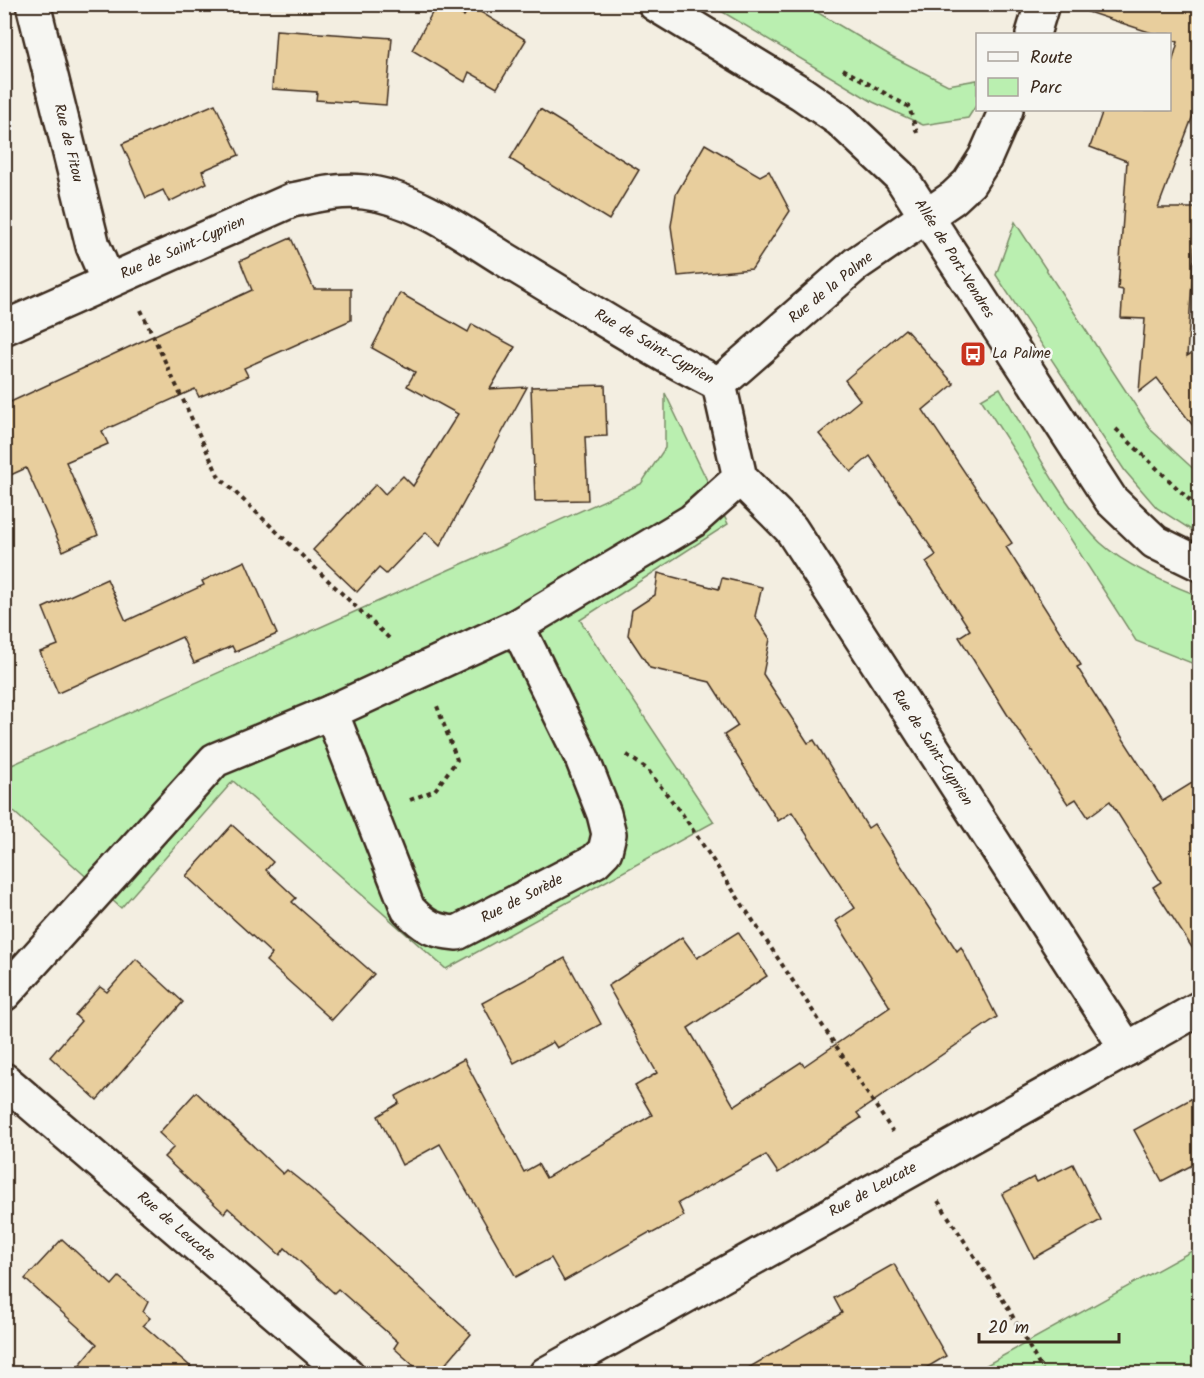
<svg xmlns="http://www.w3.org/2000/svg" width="1204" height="1378" font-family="Kalam,sans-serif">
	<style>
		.green { fill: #baefb0; stroke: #7a8c67; stroke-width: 1.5 }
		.building { fill: #e8ce9d; stroke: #3b2a1e; stroke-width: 1.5 }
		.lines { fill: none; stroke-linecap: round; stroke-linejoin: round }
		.minor-casing { stroke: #3b2a1e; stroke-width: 38 }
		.path { stroke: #3b2a1e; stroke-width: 4; stroke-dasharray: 4.5 4.5; stroke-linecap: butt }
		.minor { stroke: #f6f6f2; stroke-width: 33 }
		.labels { text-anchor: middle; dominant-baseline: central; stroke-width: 5; stroke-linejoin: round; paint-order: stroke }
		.street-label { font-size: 15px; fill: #3b2a1e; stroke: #f6f6f2 }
		.poi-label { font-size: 15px; fill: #3b2a1e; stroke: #f6f6f2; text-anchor: start }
	</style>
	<rect width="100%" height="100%" fill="#f3eee1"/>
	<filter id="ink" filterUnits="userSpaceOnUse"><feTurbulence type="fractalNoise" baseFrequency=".0167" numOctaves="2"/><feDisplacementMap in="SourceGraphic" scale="12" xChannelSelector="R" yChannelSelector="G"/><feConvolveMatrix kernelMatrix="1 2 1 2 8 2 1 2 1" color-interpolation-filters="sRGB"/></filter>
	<g filter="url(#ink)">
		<g class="green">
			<path d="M 711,5 L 805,5 L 893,57 L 948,85 L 977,80 L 977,104 L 968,118 L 923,125 L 873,102 Z"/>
			<path d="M 1015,222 L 1152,431 L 1199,474 L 1199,535 L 1157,508 L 1125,471 L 996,275 Z"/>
			<path d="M 1000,388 C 1029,437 1055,492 1093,535 C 1115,561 1168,584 1199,596 L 1199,666 L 1136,641 L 981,399 Z"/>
			<path d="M 665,393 L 728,524 L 580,620 L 714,822 L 446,969 L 233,781 L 121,908 L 5,804 L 5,768 L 641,484 L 665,448 Z"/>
			<path d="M 1199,1247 L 1199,1373 L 972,1373 Z"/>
		</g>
		<g class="building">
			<path d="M 437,4 L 464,16 L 471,6 L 526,40 L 497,88 L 469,72 L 465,82 L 412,50 Z"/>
			<path d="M 1086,4 L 1200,4 L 1200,97 L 1158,208 L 1197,208 L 1187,356 L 1200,348 L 1200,435 L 1157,378 L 1139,392 L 1145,319 L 1121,318 L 1123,290 L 1118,289 L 1127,161 L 1090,147 L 1103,110 L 1170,110 L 1170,70 L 1178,42 L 1170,39 L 1170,34 L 1155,34 L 1085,11 Z"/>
			<path d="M 276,30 L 392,38 L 386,105 L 316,100 L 317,92 L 272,89 Z"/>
			<path d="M 215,104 L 239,155 L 202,171 L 207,183 L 169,202 L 163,190 L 146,198 L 122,144 Z"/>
			<path d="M 540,109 L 639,170 L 609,220 L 510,159 Z"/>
			<path d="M 705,144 L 760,176 L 769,171 L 790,211 L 752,269 L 678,276 L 671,226 L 676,194 Z"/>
			<path d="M 291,238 L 314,289 L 351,289 L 351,320 L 244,368 L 248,376 L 199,397 L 195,389 L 102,431 L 108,444 L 66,462 L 98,535 L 63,551 L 26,468 L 4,478 L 4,405 L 252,290 L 240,261 Z"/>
			<path d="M 400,293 L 468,332 L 472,324 L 515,347 L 490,389 L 527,387 L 440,546 L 426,532 L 386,574 L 379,568 L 357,592 L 313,550 L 376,484 L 385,494 L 403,476 L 413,486 L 458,414 L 407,386 L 415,372 L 372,348 Z"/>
			<path d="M 905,329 L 954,384 L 923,410 L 1012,543 L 1006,547 L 1081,665 L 1077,667 L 1163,801 L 1200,778 L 1200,960 L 1153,887 L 1161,882 L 1110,801 L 1088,817 L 1076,799 L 1068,804 L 1007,714 L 959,637 L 970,630 L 926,562 L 936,555 L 870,456 L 851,472 L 819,434 L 860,400 L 845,380 Z"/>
			<path d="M 605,385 L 607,436 L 585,437 L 588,500 L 535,501 L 531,387 Z"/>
			<path d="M 245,561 L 277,634 L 235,652 L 232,646 L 194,663 L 182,637 L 58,693 L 40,652 L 58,645 L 43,608 L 107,579 L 126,621 L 204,585 L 202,581 Z"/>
			<path d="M 658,573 L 719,589 L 722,578 L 762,587 L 755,616 L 770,639 L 763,674 L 808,743 L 814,740 L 868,828 L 874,824 L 957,951 L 961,947 L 997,1017 L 857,1113 L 861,1118 L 778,1173 L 766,1155 L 678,1203 L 684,1216 L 651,1234 L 650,1232 L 564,1281 L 551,1258 L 516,1277 L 440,1144 L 402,1165 L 378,1116 L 399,1103 L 396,1096 L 464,1059 L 524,1172 L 538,1164 L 546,1178 L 652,1115 L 635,1086 L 657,1073 L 608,986 L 682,937 L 697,958 L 738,932 L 767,976 L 688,1028 L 734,1106 L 801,1062 L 804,1066 L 890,1007 L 836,921 L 855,908 L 792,812 L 778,821 L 724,735 L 738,726 L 710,682 L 650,668 L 628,635 L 632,610 L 655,595 Z"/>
			<path d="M 232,825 L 273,862 L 266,870 L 296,898 L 292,902 L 374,974 L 332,1020 L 266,961 L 272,954 L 186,876 Z"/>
			<path d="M 565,958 L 601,1024 L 557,1048 L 553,1042 L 514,1063 L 482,1003 Z"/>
			<path d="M 136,959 L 183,1002 L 97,1100 L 50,1057 L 81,1021 L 75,1015 L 100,987 L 107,992 Z"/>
			<path d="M 196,1092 L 283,1174 L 287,1170 L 311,1189 L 471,1334 L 437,1374 L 423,1374 L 394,1348 L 398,1342 L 338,1289 L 334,1293 L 285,1248 L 280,1255 L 228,1208 L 224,1213 L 164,1157 L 174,1147 L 159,1133 Z"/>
			<path d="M 1200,1094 L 1200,1161 L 1162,1181 L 1134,1130 Z"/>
			<path d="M 1073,1164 L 1101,1220 L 1034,1258 L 1002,1194 L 1034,1177 L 1037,1182 Z"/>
			<path d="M 62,1239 L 112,1285 L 119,1277 L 148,1302 L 143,1312 L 150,1318 L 143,1325 L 199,1374 L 72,1374 L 97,1344 L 25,1279 Z"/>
			<path d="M 894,1264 L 946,1356 L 916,1374 L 738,1374 L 842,1313 L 834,1298 Z"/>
		</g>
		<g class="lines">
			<g class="minor-casing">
				<g id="minor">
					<path d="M 33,4 L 93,246 L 108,281"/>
					<path d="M 655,4 L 801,93 L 840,120 L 900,176 L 1111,500 L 1155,542 L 1200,564"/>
					<path d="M 1033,34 L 1042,4"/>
					<path d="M 4,328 L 292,200 C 317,195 339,189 364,192 C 418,198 466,236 511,263 C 580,304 647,348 719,384 L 740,478 L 791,529 L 1127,1049"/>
					<path d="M 719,384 L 856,264 L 953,198 L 969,183 L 985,158 L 1006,110"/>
					<path d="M 331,712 L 408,909 C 425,927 433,931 457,933 L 595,861 L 605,851 L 609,834 L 604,814 L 582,758 L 517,626"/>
					<path d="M 4,994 L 215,760 L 331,712 L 517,626 L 692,521 L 740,478"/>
					<path d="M 4,1080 L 347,1374"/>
					<path d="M 546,1374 L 1200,1008"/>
				</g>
			</g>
			<g class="path">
				<path d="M 843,69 L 909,107 L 917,133"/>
				<path d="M 141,310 L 219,477 L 391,640"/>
				<path d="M 1116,429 L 1200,510"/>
				<path d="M 627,755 L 647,769 L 683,815 L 893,1132"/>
				<path d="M 410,800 L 435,790 L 457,760 L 437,706"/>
				<path d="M 938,1201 L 1007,1306 L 1044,1374"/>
			</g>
			<use href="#minor" class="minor"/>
		</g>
	</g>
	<defs>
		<g id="bus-square" transform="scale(1.35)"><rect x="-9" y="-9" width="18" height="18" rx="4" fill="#c8321e" stroke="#f6f6f2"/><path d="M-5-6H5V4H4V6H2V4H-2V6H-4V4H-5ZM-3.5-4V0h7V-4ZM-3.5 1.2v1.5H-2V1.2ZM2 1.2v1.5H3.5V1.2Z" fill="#fff"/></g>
	</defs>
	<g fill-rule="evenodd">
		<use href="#bus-square" x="973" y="354"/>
	</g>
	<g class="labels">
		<g class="street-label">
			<text transform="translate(68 143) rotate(76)">Rue de Fitou</text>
			<text transform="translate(183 248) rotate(-24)">Rue de Saint-Cyprien</text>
			<text transform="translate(954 259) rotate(58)">Allée de Port-Vendres</text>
			<text transform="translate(831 288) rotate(-39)">Rue de la Palme</text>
			<text transform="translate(654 347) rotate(30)">Rue de Saint-Cyprien</text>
			<text transform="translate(932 748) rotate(57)">Rue de Saint-Cyprien</text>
			<text transform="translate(522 899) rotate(-27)">Rue de Sorède</text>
			<text transform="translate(873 1190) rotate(-29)">Rue de Leucate</text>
			<text transform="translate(176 1227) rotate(41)">Rue de Leucate</text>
		</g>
		<g class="poi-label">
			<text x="992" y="354">La Palme</text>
		</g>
	</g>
	<rect width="1204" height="1378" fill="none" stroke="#f6f6f2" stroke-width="24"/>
	<rect x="12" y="12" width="1180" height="1354" fill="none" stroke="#3b2a1e" stroke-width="2" filter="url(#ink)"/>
	<rect x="976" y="33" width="195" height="78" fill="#f6f6f2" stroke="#aba49d" stroke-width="1.5"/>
	<rect x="988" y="52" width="30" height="9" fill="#f6f6f2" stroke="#aba49d" stroke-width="1.5"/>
	<text x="1030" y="63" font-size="18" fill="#3b2a1e">Route</text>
	<rect x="988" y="78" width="30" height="18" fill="#baefb0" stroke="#aba49d" stroke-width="1.5"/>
	<text x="1030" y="93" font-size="18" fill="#3b2a1e">Parc</text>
	<path d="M979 1333v9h140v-9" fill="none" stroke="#3b2a1e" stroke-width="3"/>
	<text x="988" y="1333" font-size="18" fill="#3b2a1e" stroke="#f6f6f2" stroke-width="4.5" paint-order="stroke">20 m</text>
</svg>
